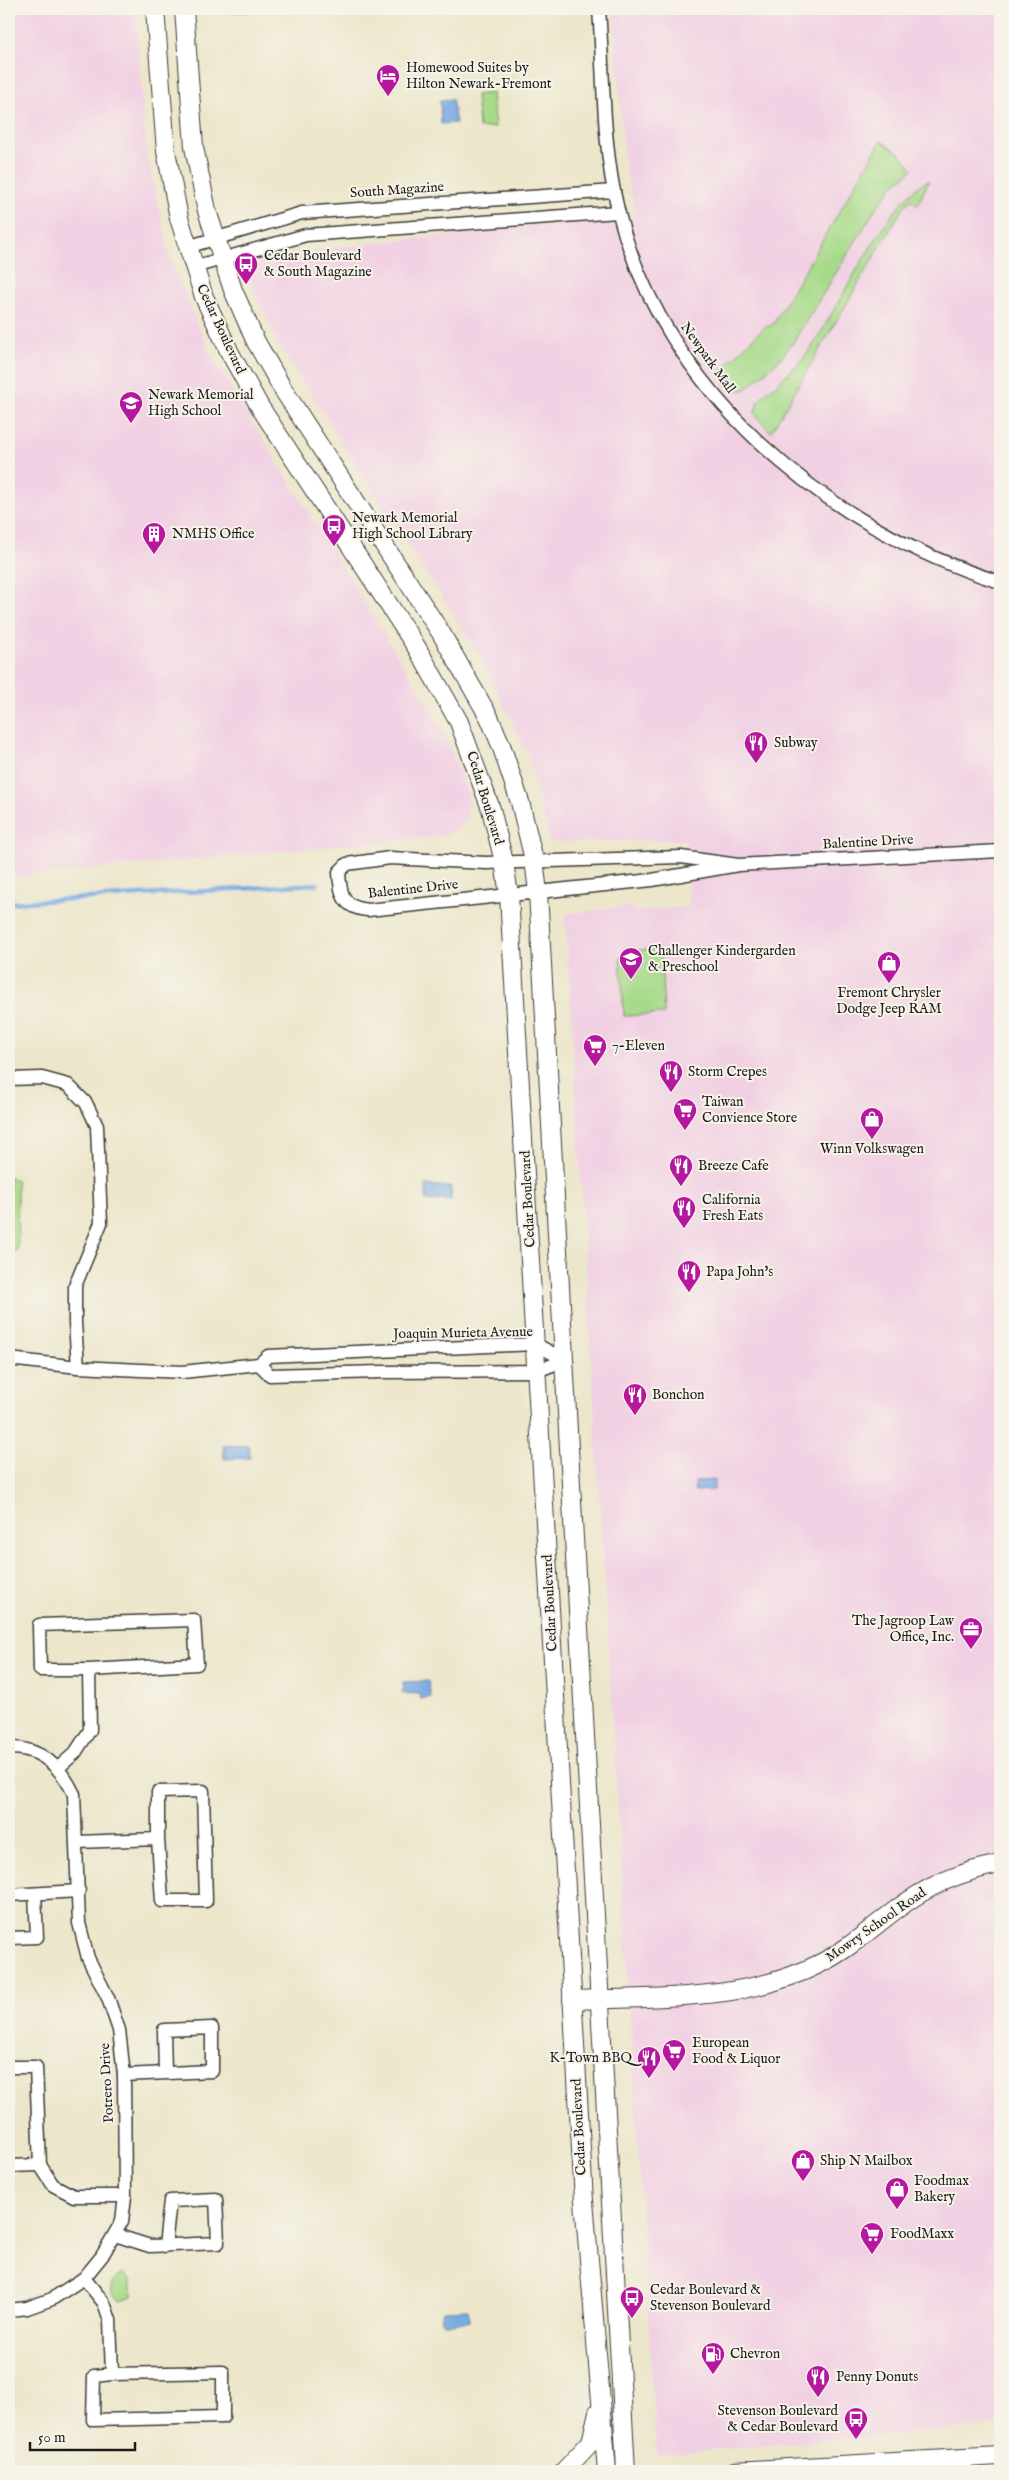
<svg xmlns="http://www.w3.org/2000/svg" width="1009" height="2480" font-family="'IM FELL English',serif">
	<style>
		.built { fill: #f1d0e3 }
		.green { fill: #a7da8a; stroke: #627b53 }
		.water { fill: #77a9e3; stroke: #4a6280 }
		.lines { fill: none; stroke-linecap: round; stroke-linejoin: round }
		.stream { stroke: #77a9e3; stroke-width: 4.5 }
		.street-casing { stroke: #3b3a36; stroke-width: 15 }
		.secondary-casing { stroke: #3b3a36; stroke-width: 20 }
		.street { stroke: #fff; stroke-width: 12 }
		.secondary { stroke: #fff; stroke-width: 18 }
		.labels { text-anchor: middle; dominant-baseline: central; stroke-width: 4; stroke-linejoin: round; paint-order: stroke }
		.poi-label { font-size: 14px; fill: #1c1c1c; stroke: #f7f3e8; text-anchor: start }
		.street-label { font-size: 14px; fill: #1c1c1c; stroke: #f7f3e8 }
	</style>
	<rect width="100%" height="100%" fill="#f7f3e8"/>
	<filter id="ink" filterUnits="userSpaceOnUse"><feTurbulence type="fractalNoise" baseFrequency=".02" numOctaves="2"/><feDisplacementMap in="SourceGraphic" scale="10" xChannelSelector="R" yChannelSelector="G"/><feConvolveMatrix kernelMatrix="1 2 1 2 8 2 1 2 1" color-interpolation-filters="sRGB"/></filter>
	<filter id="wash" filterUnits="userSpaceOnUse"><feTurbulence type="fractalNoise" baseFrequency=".0096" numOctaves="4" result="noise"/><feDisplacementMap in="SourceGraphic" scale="20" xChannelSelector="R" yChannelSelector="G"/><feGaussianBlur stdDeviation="1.12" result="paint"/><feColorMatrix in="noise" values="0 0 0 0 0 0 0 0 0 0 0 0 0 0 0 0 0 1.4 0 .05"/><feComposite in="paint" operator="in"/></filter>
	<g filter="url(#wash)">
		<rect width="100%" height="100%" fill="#ece6cb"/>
		<g class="built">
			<path d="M 9,9 L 136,9 L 146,151 L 170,258 L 209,352 L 422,695 L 445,736 L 468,795 L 469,809 L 464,824 L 455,831 L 442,836 L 9,877 Z"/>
			<path d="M 613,9 L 1000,9 L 1000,2425 L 656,2455 L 565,914 L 626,906 L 638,912 L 689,906 L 686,840 L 550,842 L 527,753 L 479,654 L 277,342 L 241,259 L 635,213 L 625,167 Z"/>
		</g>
		<g class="green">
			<path d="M 205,9 L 344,9 L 205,13 Z"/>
			<path d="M 492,93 L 495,127 L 479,128 L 476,95 Z"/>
			<path d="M 881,141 L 899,153 L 913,169 L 893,186 L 878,205 L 792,344 L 779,360 L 745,390 C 730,392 720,384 722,369 L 767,325 L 769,327 L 773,324 Z"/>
			<path d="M 929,181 L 917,206 L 911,200 L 904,206 L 771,432 L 758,419 L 755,413 L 758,401 L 802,360 L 816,341 C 835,310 897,188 929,181 Z"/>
			<path d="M 659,949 L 661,956 L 664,1014 L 624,1016 L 620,958 L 623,958 L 623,951 Z"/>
			<path d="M 9,1176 L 17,1181 L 18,1250 L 9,1251 Z"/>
			<path d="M 122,2274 L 131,2281 L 131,2297 L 121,2301 L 112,2293 C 111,2283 114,2279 122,2274 Z"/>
		</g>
		<g class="water">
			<path d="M 452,99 L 456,123 L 441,124 L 440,100 Z"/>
			<path d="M 426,1185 L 451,1187 L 451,1200 L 426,1201 Z"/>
			<path d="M 249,1445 L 250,1458 L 224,1459 L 223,1446 Z"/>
			<path d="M 714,1480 L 714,1490 L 694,1491 L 696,1481 Z"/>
			<path d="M 428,1681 L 431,1697 L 420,1699 L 419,1694 L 402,1693 L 403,1682 Z"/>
			<path d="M 468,2309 L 470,2320 L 468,2322 L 443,2323 L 441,2321 L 443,2310 Z"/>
		</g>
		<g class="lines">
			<path class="stream" d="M 9,903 L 317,884"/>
		</g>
	</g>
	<g filter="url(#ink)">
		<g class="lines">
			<g class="street-casing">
				<g id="street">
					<path d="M 599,9 C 604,75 602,145 618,210 C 662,390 827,529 1000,582"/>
					<path d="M 187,247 L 302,213 L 614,191"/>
					<path d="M 194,267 L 306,235 L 618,212"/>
					<path d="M 738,865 L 681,857 L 486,863 L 390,858 L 347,864 L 339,872 C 340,894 343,908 368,910 L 652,880 L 738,865 L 1000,851"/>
					<path d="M 9,1079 L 42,1078 L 68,1085 L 86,1103 L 97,1126 L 101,1223 L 75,1286 L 75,1323 L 78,1367"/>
					<path d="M 9,1359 L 78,1367 L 182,1372 L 259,1364 L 268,1356 L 535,1344 L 565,1360"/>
					<path d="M 259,1364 L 270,1375 L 382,1372 L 537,1371 L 565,1360"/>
					<path d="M 9,1748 C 40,1747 61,1767 74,1794 L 79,1923 L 88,1958 L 108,1998 L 119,2030 L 124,2075 L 125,2196 L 122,2221 L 102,2256 L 84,2278 L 52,2299 L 27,2308 L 9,2310"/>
					<path d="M 58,1768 L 75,1753 L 90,1730 L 89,1670 L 197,1664 L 194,1620 L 39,1625 L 40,1670 L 89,1670"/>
					<path d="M 77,1842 L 158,1839 L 162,1901 L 206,1901 L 203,1791 L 158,1792 L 158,1839"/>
					<path d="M 9,1895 L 79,1891"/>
					<path d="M 9,1938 L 37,1937 L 35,1894"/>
					<path d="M 9,2067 L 36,2067 L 40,2165 L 53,2185 L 74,2196 L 125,2196"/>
					<path d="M 124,2075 L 212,2071 L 212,2028 L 164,2030 L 165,2073"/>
					<path d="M 9,2166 L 40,2165"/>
					<path d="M 115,2235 L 150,2246 L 218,2243 L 216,2199 L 170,2201 L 165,2246"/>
					<path d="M 84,2278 L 104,2303 L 110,2320 L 112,2374 L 223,2372 L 223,2417 L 93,2420 L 94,2376 L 112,2374"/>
				</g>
			</g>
			<g class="secondary-casing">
				<g id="secondary">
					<path d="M 155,9 L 166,151 L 179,218 L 204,297 L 230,353 L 260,407 L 417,648 L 459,722 L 491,809 L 504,862 L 509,895 L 584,2201 L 607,2471"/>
					<path d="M 184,9 L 194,147 L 207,211 L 233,290 L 255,340 L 284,391 L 441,633 L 489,717 L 501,745 L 520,802 L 534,860 L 538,892 L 626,2471"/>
					<path d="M 572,2000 C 655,1997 744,2002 819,1964 C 848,1950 871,1928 897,1909 C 927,1886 963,1871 1000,1864"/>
					<path d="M 564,2471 L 591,2442 L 598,2412"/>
					<path d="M 734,2471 L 1000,2456"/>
				</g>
			</g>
			<use href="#street" class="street"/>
			<use href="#secondary" class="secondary"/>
		</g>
	</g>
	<defs>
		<g id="hotel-pin" transform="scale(1.25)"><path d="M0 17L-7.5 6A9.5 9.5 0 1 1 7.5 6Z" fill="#b5179e" stroke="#f7f3e8"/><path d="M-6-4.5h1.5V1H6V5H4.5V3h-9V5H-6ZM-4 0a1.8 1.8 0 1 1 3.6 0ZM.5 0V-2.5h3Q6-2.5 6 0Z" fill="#fff"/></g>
		<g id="bus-pin" transform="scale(1.25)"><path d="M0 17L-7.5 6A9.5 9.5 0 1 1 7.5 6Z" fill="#b5179e" stroke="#f7f3e8"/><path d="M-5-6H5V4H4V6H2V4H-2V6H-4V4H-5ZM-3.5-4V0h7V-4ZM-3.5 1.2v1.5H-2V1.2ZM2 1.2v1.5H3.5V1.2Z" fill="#fff"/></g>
		<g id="school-pin" transform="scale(1.25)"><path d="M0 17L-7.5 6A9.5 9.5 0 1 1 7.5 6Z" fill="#b5179e" stroke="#f7f3e8"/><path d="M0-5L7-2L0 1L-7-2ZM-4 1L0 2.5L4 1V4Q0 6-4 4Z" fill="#fff"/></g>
		<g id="building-pin" transform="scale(1.25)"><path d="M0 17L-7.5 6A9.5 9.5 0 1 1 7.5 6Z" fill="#b5179e" stroke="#f7f3e8"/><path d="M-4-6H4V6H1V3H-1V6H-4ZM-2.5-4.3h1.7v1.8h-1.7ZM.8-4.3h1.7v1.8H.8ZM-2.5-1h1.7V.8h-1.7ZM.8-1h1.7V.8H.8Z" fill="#fff"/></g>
		<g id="restaurant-pin" transform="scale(1.25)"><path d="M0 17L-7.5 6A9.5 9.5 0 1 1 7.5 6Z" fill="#b5179e" stroke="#f7f3e8"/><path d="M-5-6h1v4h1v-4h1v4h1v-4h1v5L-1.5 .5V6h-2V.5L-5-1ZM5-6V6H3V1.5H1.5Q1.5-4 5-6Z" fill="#fff"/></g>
		<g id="shop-pin" transform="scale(1.25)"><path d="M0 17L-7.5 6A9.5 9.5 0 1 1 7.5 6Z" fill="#b5179e" stroke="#f7f3e8"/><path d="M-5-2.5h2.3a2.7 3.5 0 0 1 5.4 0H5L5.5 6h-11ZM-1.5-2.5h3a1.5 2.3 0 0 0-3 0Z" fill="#fff"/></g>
		<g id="supermarket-pin" transform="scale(1.25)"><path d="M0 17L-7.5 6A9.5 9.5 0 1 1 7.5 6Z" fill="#b5179e" stroke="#f7f3e8"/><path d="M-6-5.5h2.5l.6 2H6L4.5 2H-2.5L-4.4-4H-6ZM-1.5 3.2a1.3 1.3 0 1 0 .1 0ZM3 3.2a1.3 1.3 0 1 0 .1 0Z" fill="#fff"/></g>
		<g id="office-pin" transform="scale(1.25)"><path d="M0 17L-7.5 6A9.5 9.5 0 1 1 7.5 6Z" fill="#b5179e" stroke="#f7f3e8"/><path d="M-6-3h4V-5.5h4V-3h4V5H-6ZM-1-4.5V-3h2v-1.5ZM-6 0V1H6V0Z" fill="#fff"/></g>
		<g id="fuel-pin" transform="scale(1.25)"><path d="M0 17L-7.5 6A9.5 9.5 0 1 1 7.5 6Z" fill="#b5179e" stroke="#f7f3e8"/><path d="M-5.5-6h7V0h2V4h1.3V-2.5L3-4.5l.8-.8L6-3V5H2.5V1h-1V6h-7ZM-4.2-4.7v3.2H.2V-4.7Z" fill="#fff"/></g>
	</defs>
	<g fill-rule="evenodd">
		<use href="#hotel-pin" x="388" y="76"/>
		<use href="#bus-pin" x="246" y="264"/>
		<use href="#school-pin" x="131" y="403"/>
		<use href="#bus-pin" x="334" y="526"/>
		<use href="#building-pin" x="154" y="534"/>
		<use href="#restaurant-pin" x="756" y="743"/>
		<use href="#school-pin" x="631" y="959"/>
		<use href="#shop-pin" x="889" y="963"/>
		<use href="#supermarket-pin" x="595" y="1046"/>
		<use href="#restaurant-pin" x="671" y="1072"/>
		<use href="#supermarket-pin" x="685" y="1110"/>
		<use href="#shop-pin" x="872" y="1119"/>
		<use href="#restaurant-pin" x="681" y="1166"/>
		<use href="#restaurant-pin" x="684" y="1208"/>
		<use href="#restaurant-pin" x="689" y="1272"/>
		<use href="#restaurant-pin" x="635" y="1395"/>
		<use href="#office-pin" x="971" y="1629"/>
		<use href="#supermarket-pin" x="674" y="2051"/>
		<use href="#restaurant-pin" x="649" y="2058"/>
		<use href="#shop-pin" x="803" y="2161"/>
		<use href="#shop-pin" x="897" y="2189"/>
		<use href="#supermarket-pin" x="872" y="2234"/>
		<use href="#bus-pin" x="632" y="2298"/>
		<use href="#fuel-pin" x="713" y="2354"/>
		<use href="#restaurant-pin" x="818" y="2377"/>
		<use href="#bus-pin" x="856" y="2419"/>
	</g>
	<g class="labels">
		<g class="poi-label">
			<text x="406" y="68">Homewood Suites by<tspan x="406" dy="16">Hilton Newark-Fremont</tspan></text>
			<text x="264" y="256">Cedar Boulevard<tspan x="264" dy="16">&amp; South Magazine</tspan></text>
			<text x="148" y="395">Newark Memorial<tspan x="148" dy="16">High School</tspan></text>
			<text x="352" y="518">Newark Memorial<tspan x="352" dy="16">High School Library</tspan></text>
			<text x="172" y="534">NMHS Office</text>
			<text x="774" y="743">Subway</text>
			<text x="648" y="951">Challenger Kindergarden<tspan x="648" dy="16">&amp; Preschool</tspan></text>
			<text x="889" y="993" text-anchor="middle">Fremont Chrysler<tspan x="889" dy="16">Dodge Jeep RAM</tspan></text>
			<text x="612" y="1046">7-Eleven</text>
			<text x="688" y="1072">Storm Crepes</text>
			<text x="702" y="1102">Taiwan<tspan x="702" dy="16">Convience Store</tspan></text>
			<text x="872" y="1149" text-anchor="middle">Winn Volkswagen</text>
			<text x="698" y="1166">Breeze Cafe</text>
			<text x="702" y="1200">California<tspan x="702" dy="16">Fresh Eats</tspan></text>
			<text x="706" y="1272">Papa John's</text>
			<text x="652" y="1395">Bonchon</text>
			<text x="954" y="1621" text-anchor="end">The Jagroop Law<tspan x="954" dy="16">Office, Inc.</tspan></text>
			<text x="692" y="2043">European<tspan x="692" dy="16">Food &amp; Liquor</tspan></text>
			<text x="632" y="2058" text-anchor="end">K-Town BBQ</text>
			<text x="820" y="2161">Ship N Mailbox</text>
			<text x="914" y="2181">Foodmax<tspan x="914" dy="16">Bakery</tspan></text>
			<text x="890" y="2234">FoodMaxx</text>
			<text x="650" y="2290">Cedar Boulevard &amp;<tspan x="650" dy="16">Stevenson Boulevard</tspan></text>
			<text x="730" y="2354">Chevron</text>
			<text x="836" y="2377">Penny Donuts</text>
			<text x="838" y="2411" text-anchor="end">Stevenson Boulevard<tspan x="838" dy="16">&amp; Cedar Boulevard</tspan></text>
		</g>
		<g class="street-label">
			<text transform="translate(397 190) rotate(-4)">South Magazine</text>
			<text transform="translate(221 329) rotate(65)">Cedar Boulevard</text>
			<text transform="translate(708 358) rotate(54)">Newpark Mall</text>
			<text transform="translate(485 798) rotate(73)">Cedar Boulevard</text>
			<text transform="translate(868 842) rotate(-3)">Balentine Drive</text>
			<text transform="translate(413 889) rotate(-6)">Balentine Drive</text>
			<text transform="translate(528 1199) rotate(-93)">Cedar Boulevard</text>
			<text transform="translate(463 1333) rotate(-1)">Joaquin Murieta Avenue</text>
			<text transform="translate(550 1603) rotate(-93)">Cedar Boulevard</text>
			<text transform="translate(876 1925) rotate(-35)">Mowry School Road</text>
			<text transform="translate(107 2083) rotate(-93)">Potrero Drive</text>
			<text transform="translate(579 2127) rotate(-93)">Cedar Boulevard</text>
		</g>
	</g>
	<rect width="1009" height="2480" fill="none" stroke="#f7f3e8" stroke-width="30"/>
	<path d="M30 2442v8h105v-8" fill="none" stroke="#1c1c1c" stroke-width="2.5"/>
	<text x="38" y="2442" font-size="15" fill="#1c1c1c" stroke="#f7f3e8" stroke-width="4" paint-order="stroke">50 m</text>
</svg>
